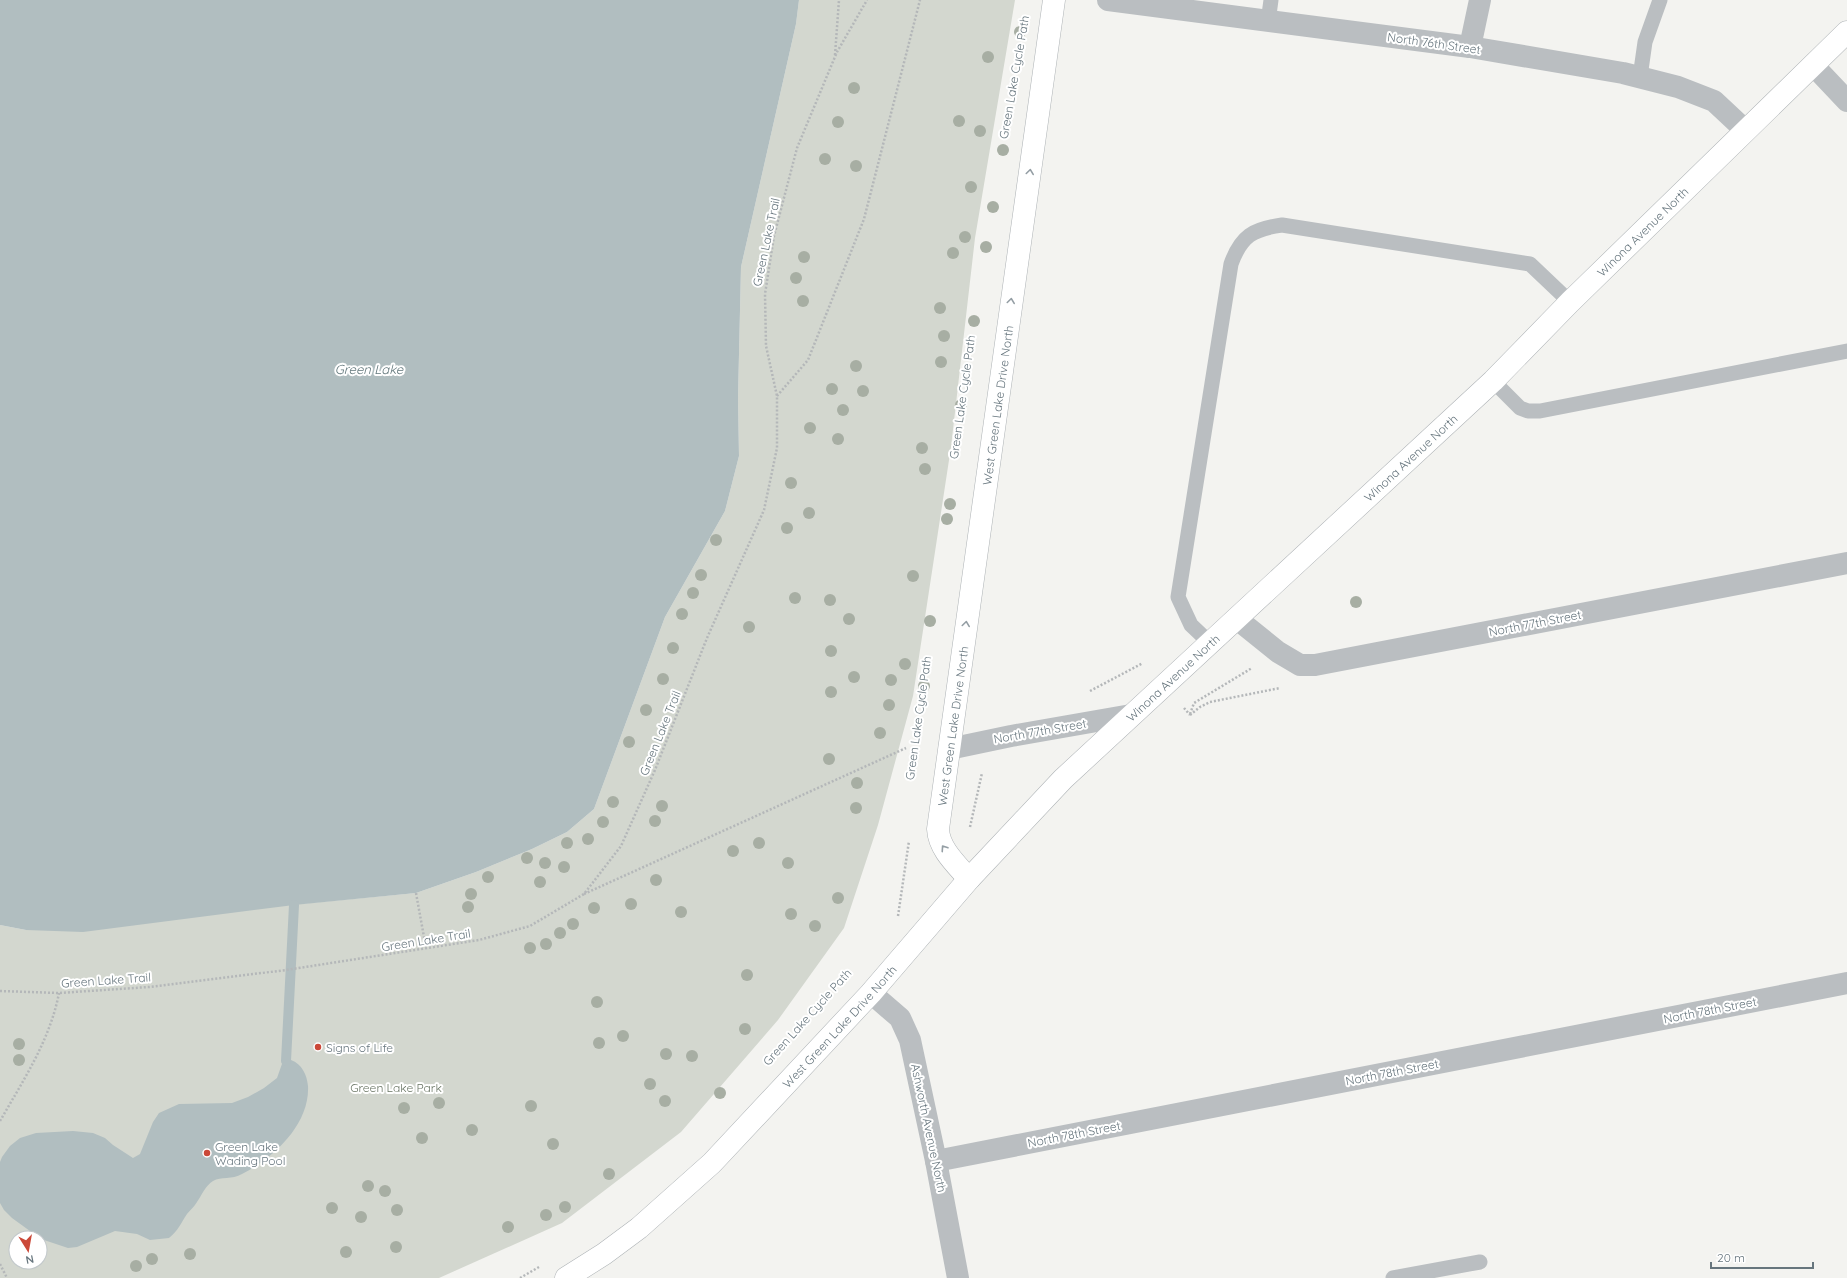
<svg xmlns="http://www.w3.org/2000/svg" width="1847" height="1278" font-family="Quicksand,sans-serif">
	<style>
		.green { fill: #d3d7cf; fill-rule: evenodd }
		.water { fill: #b1bec0 }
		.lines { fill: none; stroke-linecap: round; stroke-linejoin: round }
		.stream { stroke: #b1bec0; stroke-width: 10 }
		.secondary-casing { stroke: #adb2b5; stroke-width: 23 }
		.path { stroke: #b4b7b9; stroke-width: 2.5; stroke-dasharray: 2 2; stroke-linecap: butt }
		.lane { stroke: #babec1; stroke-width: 15 }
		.street { stroke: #babec1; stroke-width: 22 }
		.secondary { stroke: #fff; stroke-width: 22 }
		.tree { fill: #a7aea3 }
		.oneway { stroke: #949ea4 }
		.poi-dot { fill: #cb4838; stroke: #fff; stroke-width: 1.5 }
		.labels { text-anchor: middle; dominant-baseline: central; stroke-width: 4; stroke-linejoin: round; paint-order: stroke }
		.street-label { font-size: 12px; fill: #66757d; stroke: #fff }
		.poi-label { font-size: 12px; fill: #66757d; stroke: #fff; text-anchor: start }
		.park-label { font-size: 12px; fill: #697564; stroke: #fff }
		.water-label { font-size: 13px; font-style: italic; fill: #62777b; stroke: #fff }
	</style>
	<rect width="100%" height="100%" fill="#f3f3f0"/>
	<path class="green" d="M 799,0 L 1015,0 L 975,238 L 951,447 L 913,696 L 878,825 L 844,928 L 778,1020 L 681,1132 L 562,1223 L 439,1278 L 0,1278 L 0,925 L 26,930 L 416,893 L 476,872 L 532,849 L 567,832 L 594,809 L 665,617 L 725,511 L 739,456 L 738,398 L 741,267 L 796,24 ZM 16,1238 L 40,1238 L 40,1262 L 16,1262 Z"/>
	<g class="water">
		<path d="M 0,0 L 799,0 L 796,24 L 741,267 L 738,398 L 739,456 L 725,511 L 665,617 L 594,809 L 567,832 L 532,849 L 476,872 L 416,893 L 294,905 L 83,932 L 26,930 L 0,925 Z"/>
		<path d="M 291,1060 C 302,1064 307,1075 308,1086 C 310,1124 274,1158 242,1174 C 232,1180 221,1176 213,1181 C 205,1186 202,1195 197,1202 C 194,1207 190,1210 187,1214 C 181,1223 178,1231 169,1238 L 150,1240 L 137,1234 L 115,1231 L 77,1247 L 68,1248 L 41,1239 L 12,1218 L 4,1210 L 0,1203 L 0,1162 L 2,1157 L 10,1146 L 20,1138 L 36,1133 L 73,1131 L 93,1133 L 105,1138 L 113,1145 L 133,1158 L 140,1154 L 153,1122 L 159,1113 L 179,1104 L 232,1103 L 248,1097 L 264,1088 L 277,1078 L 283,1061 Z"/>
	</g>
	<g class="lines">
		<path class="stream" d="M 286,1061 L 294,905"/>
		<g class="secondary-casing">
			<g id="secondary">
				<path id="s1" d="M 969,879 C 956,864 939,849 938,829 L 1054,0"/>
				<path id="s2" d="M 566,1278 L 604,1254 L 639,1228 L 712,1163 L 871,993 L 969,879 L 1063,779 L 1493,381 L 1570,302 L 1847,32"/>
			</g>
		</g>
		<g class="path">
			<path d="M 835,55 L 839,0"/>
			<path d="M 777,396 L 808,360 L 864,219 L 920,0"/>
			<path d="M 1090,691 L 1143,663"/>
			<path d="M 1184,708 L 1190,715"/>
			<path d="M 1190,714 L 1194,703 L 1252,668"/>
			<path d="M 1190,715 L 1200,707 L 1210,702 L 1280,688"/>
			<path d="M 970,827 L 982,773"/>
			<path d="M 416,893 L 426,948"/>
			<path d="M 584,894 L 906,748"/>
			<path d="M 898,916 L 909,841"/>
			<path d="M 0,991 L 59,993 L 149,987 L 286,970 L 479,940 L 530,926 L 584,894 L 621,846 L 655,770 L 707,638 L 764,510 L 777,448 L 777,396 L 766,346 L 765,294 L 774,236 L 797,148 L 837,52 L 867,0"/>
			<path d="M 0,1121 C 24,1079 50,1040 59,993"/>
			<path d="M 0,1264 L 7,1278"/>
			<path d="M 520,1278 L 539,1267"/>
		</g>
		<g class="lane">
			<path d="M 1268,22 L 1271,0"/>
			<path d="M 1640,77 L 1645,42 L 1660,0"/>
			<path d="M 1493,381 L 1520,408 L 1528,411 L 1540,411 L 1847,351"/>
			<path d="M 1210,643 L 1191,625 L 1178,597 L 1231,264 C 1241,236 1253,229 1282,225 L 1530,264 L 1570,302"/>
			<path d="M 1393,1278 L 1480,1262"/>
		</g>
		<g class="street">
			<path d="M 1108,0 L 1470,47 L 1623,73 L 1678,87 L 1714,101 L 1745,130"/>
			<path d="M 1470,47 L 1480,0"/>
			<path d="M 1813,65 L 1847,101"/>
			<path d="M 1237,619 L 1278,652 L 1300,665 L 1315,665 L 1847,563"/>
			<path d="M 949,749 L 1011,736 L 1131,715"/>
			<path d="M 871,993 L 900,1018 L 910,1040 L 936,1161 L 958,1278"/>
			<path d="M 936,1161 L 1847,983"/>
		</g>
		<use href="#secondary" class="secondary"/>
	</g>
	<g class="tree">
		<circle cx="1020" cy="32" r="6"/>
		<circle cx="988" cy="57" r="6"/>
		<circle cx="854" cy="88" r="6"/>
		<circle cx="959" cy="121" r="6"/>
		<circle cx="838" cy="122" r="6"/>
		<circle cx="980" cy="131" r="6"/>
		<circle cx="1003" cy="150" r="6"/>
		<circle cx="825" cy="159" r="6"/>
		<circle cx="856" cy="166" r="6"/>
		<circle cx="971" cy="187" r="6"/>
		<circle cx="993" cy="207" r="6"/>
		<circle cx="965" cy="237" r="6"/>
		<circle cx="986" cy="247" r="6"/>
		<circle cx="953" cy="253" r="6"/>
		<circle cx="804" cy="257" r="6"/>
		<circle cx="796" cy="278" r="6"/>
		<circle cx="803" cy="301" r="6"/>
		<circle cx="940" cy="308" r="6"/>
		<circle cx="974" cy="321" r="6"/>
		<circle cx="944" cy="336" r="6"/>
		<circle cx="941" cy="362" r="6"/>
		<circle cx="856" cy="366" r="6"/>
		<circle cx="832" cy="389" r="6"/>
		<circle cx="863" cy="391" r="6"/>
		<circle cx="961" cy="405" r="6"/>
		<circle cx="843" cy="410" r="6"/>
		<circle cx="810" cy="428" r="6"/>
		<circle cx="838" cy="439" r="6"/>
		<circle cx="922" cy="448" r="6"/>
		<circle cx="925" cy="469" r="6"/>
		<circle cx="791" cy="483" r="6"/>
		<circle cx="950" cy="504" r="6"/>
		<circle cx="809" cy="513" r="6"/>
		<circle cx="947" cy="519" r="6"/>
		<circle cx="787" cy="528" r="6"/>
		<circle cx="716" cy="540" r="6"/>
		<circle cx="701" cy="575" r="6"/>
		<circle cx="913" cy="576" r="6"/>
		<circle cx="693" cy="593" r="6"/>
		<circle cx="795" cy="598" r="6"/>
		<circle cx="830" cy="600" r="6"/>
		<circle cx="1356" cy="602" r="6"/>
		<circle cx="682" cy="614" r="6"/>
		<circle cx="849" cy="619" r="6"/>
		<circle cx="930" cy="621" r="6"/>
		<circle cx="749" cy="627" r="6"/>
		<circle cx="673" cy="648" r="6"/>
		<circle cx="831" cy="651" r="6"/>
		<circle cx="905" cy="664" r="6"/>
		<circle cx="854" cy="677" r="6"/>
		<circle cx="663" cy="679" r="6"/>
		<circle cx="891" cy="680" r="6"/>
		<circle cx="924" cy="686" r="6"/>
		<circle cx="831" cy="692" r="6"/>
		<circle cx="889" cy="705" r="6"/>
		<circle cx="646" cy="710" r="6"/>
		<circle cx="880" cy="733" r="6"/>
		<circle cx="629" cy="742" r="6"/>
		<circle cx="829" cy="759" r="6"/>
		<circle cx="857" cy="783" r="6"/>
		<circle cx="613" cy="802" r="6"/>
		<circle cx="662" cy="806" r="6"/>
		<circle cx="856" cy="808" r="6"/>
		<circle cx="655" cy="821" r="6"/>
		<circle cx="603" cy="822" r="6"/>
		<circle cx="588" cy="839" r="6"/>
		<circle cx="567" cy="843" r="6"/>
		<circle cx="759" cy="843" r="6"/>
		<circle cx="733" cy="851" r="6"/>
		<circle cx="527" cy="858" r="6"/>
		<circle cx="545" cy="863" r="6"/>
		<circle cx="788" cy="863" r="6"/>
		<circle cx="564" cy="867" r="6"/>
		<circle cx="488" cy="877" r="6"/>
		<circle cx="656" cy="880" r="6"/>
		<circle cx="540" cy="882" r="6"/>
		<circle cx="471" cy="894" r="6"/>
		<circle cx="838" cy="898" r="6"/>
		<circle cx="631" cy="904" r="6"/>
		<circle cx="468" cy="907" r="6"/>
		<circle cx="594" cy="908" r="6"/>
		<circle cx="681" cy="912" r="6"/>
		<circle cx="791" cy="914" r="6"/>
		<circle cx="573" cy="924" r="6"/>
		<circle cx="815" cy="926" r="6"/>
		<circle cx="560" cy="933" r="6"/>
		<circle cx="546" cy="944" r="6"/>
		<circle cx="530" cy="948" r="6"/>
		<circle cx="747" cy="975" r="6"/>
		<circle cx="597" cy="1002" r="6"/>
		<circle cx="745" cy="1029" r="6"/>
		<circle cx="623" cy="1036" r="6"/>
		<circle cx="599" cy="1043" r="6"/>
		<circle cx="19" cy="1044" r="6"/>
		<circle cx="666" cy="1054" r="6"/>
		<circle cx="692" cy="1056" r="6"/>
		<circle cx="19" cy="1060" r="6"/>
		<circle cx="650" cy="1084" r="6"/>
		<circle cx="720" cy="1093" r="6"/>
		<circle cx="665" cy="1101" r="6"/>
		<circle cx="439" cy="1103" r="6"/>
		<circle cx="531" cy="1106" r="6"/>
		<circle cx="404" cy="1108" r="6"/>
		<circle cx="472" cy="1130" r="6"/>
		<circle cx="422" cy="1138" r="6"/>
		<circle cx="553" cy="1144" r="6"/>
		<circle cx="609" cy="1174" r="6"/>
		<circle cx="368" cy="1186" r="6"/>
		<circle cx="385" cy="1191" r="6"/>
		<circle cx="565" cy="1207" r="6"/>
		<circle cx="332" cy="1208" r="6"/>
		<circle cx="397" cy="1210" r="6"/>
		<circle cx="546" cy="1215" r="6"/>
		<circle cx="361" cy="1217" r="6"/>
		<circle cx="508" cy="1227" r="6"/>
		<circle cx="396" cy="1247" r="6"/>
		<circle cx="346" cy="1252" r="6"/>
		<circle cx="190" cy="1254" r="6"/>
		<circle cx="152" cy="1259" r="6"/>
		<circle cx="136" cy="1266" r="6"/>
	</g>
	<defs><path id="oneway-chevron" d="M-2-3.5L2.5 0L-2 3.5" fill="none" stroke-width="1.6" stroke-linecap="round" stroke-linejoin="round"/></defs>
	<g class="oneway">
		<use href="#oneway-chevron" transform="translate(1030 172) rotate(-82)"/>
		<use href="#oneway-chevron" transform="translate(1011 301) rotate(-82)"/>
		<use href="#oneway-chevron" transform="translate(966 624) rotate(-82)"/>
		<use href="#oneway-chevron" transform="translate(944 848) rotate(-124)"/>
	</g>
	<g class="poi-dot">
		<circle cx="318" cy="1047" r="4"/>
		<circle cx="207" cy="1153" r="4"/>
	</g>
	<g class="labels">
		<g class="street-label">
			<text transform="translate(1434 43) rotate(8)">North 76th Street</text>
			<text transform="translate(1014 77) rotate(-80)">Green Lake Cycle Path</text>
			<text stroke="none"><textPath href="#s2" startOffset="1504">Winona Avenue North</textPath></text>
			<text transform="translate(766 242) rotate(-78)">Green Lake Trail</text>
			<text transform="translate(962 397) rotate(-82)">Green Lake Cycle Path</text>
			<text stroke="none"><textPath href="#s1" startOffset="488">West Green Lake Drive North</textPath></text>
			<text stroke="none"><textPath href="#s2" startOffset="1180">Winona Avenue North</textPath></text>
			<text transform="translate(1535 623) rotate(-11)">North 77th Street</text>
			<text stroke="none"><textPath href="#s2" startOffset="856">Winona Avenue North</textPath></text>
			<text transform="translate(918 718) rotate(-82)">Green Lake Cycle Path</text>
			<text stroke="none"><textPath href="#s1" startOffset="164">West Green Lake Drive North</textPath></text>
			<text transform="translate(1040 731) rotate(-10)">North 77th Street</text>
			<text transform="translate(660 733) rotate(-68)">Green Lake Trail</text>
			<text transform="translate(426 940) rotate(-9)">Green Lake Trail</text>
			<text transform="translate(106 980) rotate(-4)">Green Lake Trail</text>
			<text transform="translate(1710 1010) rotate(-11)">North 78th Street</text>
			<text transform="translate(807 1017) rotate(-48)">Green Lake Cycle Path</text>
			<text stroke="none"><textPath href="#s2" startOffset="373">West Green Lake Drive North</textPath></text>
			<text transform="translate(1392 1072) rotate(-11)">North 78th Street</text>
			<text transform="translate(929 1128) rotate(78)">Ashworth Avenue North</text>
			<text transform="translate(1074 1134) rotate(-11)">North 78th Street</text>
		</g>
		<g class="poi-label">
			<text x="326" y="1047">Signs of Life</text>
			<text x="215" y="1146">Green Lake<tspan x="215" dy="14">Wading Pool</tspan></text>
		</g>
		<g class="park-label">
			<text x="396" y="1087">Green Lake Park</text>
		</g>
		<g class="water-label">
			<text x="369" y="369">Green Lake</text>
		</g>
	</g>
	<g transform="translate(28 1250) rotate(169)"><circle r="19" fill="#ffffff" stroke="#c2c8cb"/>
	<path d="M0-3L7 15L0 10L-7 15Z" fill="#cb4838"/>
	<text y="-6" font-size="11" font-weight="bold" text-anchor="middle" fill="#66757d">N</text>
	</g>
	<path d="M1711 1262v6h102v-6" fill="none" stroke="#66757d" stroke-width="2"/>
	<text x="1717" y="1262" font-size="12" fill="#66757d" stroke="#ffffff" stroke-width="3" paint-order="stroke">20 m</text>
</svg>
